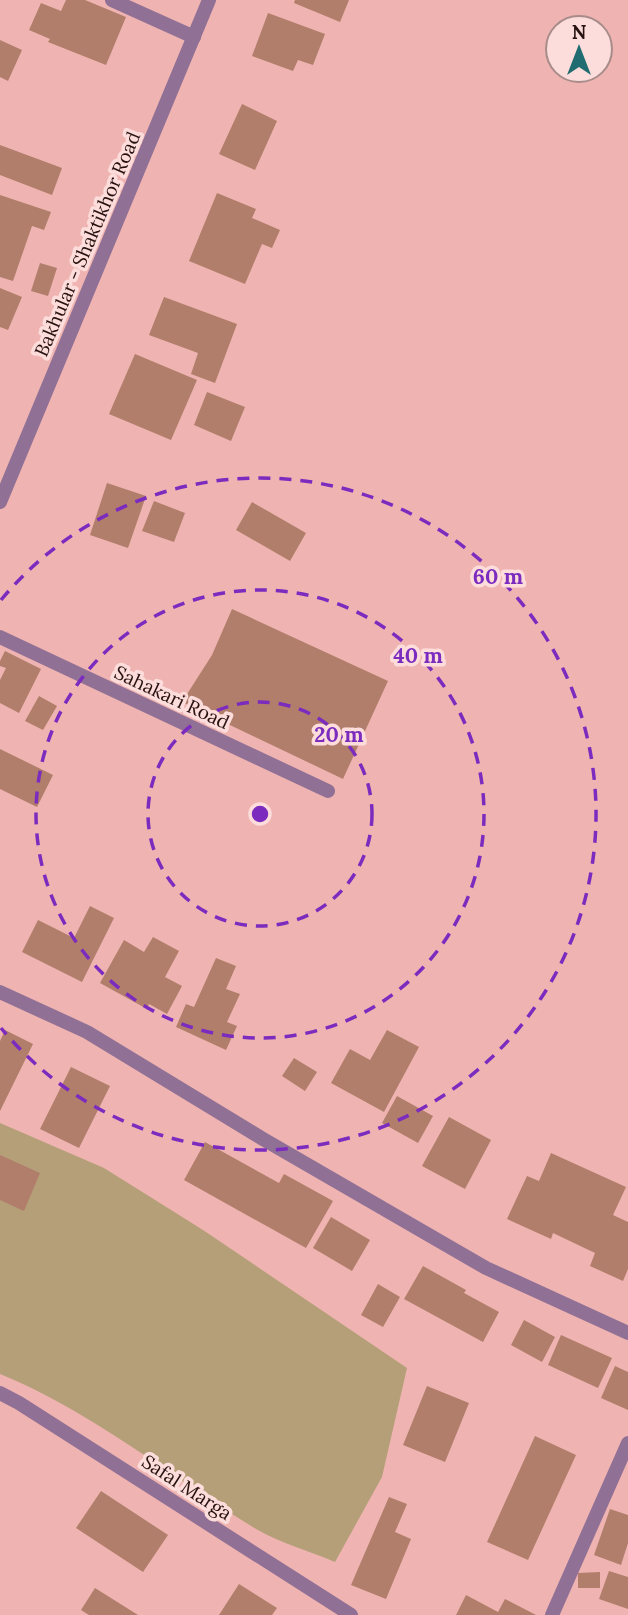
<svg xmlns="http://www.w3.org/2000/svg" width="628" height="1615" font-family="Lora,serif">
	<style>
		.green { fill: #b59f78 }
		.building { fill: #b07e6a }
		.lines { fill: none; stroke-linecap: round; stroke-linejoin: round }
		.service { stroke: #917096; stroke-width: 14 }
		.minor { stroke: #917096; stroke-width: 14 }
		.tertiary { stroke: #917096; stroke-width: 14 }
		.ring { fill: none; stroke: #7b2cbf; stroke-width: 3.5; stroke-dasharray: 12 9 }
		.labels { text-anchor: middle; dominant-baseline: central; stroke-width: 7; stroke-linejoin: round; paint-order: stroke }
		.street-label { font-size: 19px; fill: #271211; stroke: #fcdddb }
		.centre { fill: #7b2cbf; stroke: #fcdddb; stroke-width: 3.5 }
		.ring-label { font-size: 21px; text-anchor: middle; font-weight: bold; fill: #7b2cbf; stroke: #fcdddb; stroke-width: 7; stroke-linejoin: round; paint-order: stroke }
	</style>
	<rect width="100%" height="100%" fill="#efb4b1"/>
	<path class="green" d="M 0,1123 L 104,1168 L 203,1230 L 407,1368 L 382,1477 L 335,1562 C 310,1551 280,1543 256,1529 C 171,1477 93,1412 0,1374 Z"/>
	<g class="building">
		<path d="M 66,0 L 85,0 L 126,17 L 106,65 L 48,42 L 50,39 L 29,30 L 41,3 L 61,11 Z"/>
		<path d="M 295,0 L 349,0 L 340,22 L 294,3 Z"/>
		<path d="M 268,13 L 325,34 L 313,65 L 298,60 L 293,71 L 252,56 Z"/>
		<path d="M 0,40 L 22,50 L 8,81 L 0,77 Z"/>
		<path d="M 242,104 L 277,121 L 255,170 L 219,154 Z"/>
		<path d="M 0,145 L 62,168 L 52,195 L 0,175 Z"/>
		<path d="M 217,193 L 256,209 L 252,218 L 280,230 L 272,248 L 262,244 L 245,284 L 189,261 Z"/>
		<path d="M 0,195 L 51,212 L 44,230 L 32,226 L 13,281 L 0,277 Z"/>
		<path d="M 40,263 L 57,268 L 48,296 L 31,291 Z"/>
		<path d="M 0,288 L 22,297 L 8,330 L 0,327 Z"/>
		<path d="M 164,297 L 237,324 L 215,383 L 191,374 L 198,353 L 149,335 Z"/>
		<path d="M 135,354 L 197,380 L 171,440 L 109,414 Z"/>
		<path d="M 207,392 L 245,407 L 231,441 L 194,425 Z"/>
		<path d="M 107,483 L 146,496 L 128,548 L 90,535 Z"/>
		<path d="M 154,501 L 185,513 L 174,542 L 142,531 Z"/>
		<path d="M 252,502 L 306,533 L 290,561 L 236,530 Z"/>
		<path d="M 232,609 L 388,681 L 343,779 L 182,702 L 212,655 Z"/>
		<path d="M 5,651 L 41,669 L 19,713 L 0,703 L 0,680 L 6,668 L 0,666 L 0,661 Z"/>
		<path d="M 39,696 L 57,706 L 43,730 L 25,721 Z"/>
		<path d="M 0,749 L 53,775 L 37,807 L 0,789 Z"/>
		<path d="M 90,906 L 114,918 L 82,982 L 22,952 L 38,920 L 74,938 Z"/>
		<path d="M 153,937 L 179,951 L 165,977 L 182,986 L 167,1014 L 149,1004 L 147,1009 L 100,983 L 124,940 L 144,952 Z"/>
		<path d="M 216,958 L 236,966 L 226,989 L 240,994 L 227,1022 L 237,1026 L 226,1050 L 176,1027 L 186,1004 L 194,1007 Z"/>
		<path d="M 5,1030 L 33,1044 L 0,1111 L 0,1041 Z"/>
		<path d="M 387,1030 L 419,1047 L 384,1112 L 331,1083 L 350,1049 L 370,1060 Z"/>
		<path d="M 294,1058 L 317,1072 L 305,1091 L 282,1076 Z"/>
		<path d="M 71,1067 L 110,1086 L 79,1148 L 40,1129 Z"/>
		<path d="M 397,1096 L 433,1116 L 418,1143 L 382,1123 Z"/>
		<path d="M 449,1117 L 491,1140 L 465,1189 L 422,1166 Z"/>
		<path d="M 205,1142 L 279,1183 L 284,1174 L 333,1201 L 306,1248 L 184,1180 Z"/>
		<path d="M 551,1153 L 626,1187 L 613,1215 L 628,1222 L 628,1269 L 623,1281 L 590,1266 L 595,1253 L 553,1233 L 551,1239 L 507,1219 L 527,1176 L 539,1181 Z"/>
		<path d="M 0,1155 L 40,1173 L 24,1211 L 0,1200 Z"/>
		<path d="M 331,1217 L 370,1240 L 352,1271 L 313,1248 Z"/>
		<path d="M 423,1266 L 466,1290 L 464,1293 L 499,1312 L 483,1342 L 404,1299 Z"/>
		<path d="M 378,1284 L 400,1297 L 383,1327 L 361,1315 Z"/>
		<path d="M 524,1320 L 555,1337 L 542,1362 L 511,1345 Z"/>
		<path d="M 561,1335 L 612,1358 L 598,1388 L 548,1365 Z"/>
		<path d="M 615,1366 L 628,1372 L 628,1410 L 601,1398 Z"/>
		<path d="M 427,1386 L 469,1403 L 445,1462 L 403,1445 Z"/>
		<path d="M 535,1436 L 576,1455 L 528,1560 L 487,1542 Z"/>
		<path d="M 101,1491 L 168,1535 L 143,1572 L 76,1528 Z"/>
		<path d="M 389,1497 L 407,1504 L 395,1532 L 411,1539 L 386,1599 L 351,1585 Z"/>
		<path d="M 610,1509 L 628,1515 L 628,1543 L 621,1565 L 594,1555 Z"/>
		<path d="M 609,1571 L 628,1577 L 628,1609 L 599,1599 Z"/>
		<path d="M 600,1572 L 600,1588 L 578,1588 L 578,1573 Z"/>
		<path d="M 239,1584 L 277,1608 L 272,1615 L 219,1615 Z"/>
		<path d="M 95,1588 L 138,1615 L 89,1615 L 81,1610 Z"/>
		<path d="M 466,1595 L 498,1612 L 505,1599 L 536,1615 L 456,1615 Z"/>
	</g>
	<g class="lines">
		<path class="service" d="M 0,637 L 328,791"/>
		<g class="minor">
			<path d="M 112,0 L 194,37"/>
			<path d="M 0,1393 L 19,1403 L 351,1615"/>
			<path d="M 552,1615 L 628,1443"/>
		</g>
		<g class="tertiary">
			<path d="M 0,502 L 209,0"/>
			<path d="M 0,992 L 87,1032 L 263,1139 L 486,1268 L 628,1333"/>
		</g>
	</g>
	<g class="ring">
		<circle cx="260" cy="814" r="112"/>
		<circle cx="260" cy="814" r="224"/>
		<path d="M1 600A336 336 0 1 1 1 1028"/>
	</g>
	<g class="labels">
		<g class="street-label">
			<text transform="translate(87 244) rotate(-67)">Bakhular - Shaktikhor Road</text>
			<text transform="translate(172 697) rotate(25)">Sahakari Road</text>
			<text transform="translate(187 1487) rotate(33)">Safal Marga</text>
		</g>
	</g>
	<circle cx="260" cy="814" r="10" class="centre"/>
	<g class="ring-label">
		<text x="498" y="584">60 m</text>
		<text x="418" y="663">40 m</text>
		<text x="339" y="742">20 m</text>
	</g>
	<g transform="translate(579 49)"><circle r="33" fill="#fcdddb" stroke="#a78c8a" stroke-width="2"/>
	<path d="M0-5L12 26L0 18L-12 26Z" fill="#206c71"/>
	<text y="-10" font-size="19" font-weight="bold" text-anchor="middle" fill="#271211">N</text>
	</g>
</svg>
